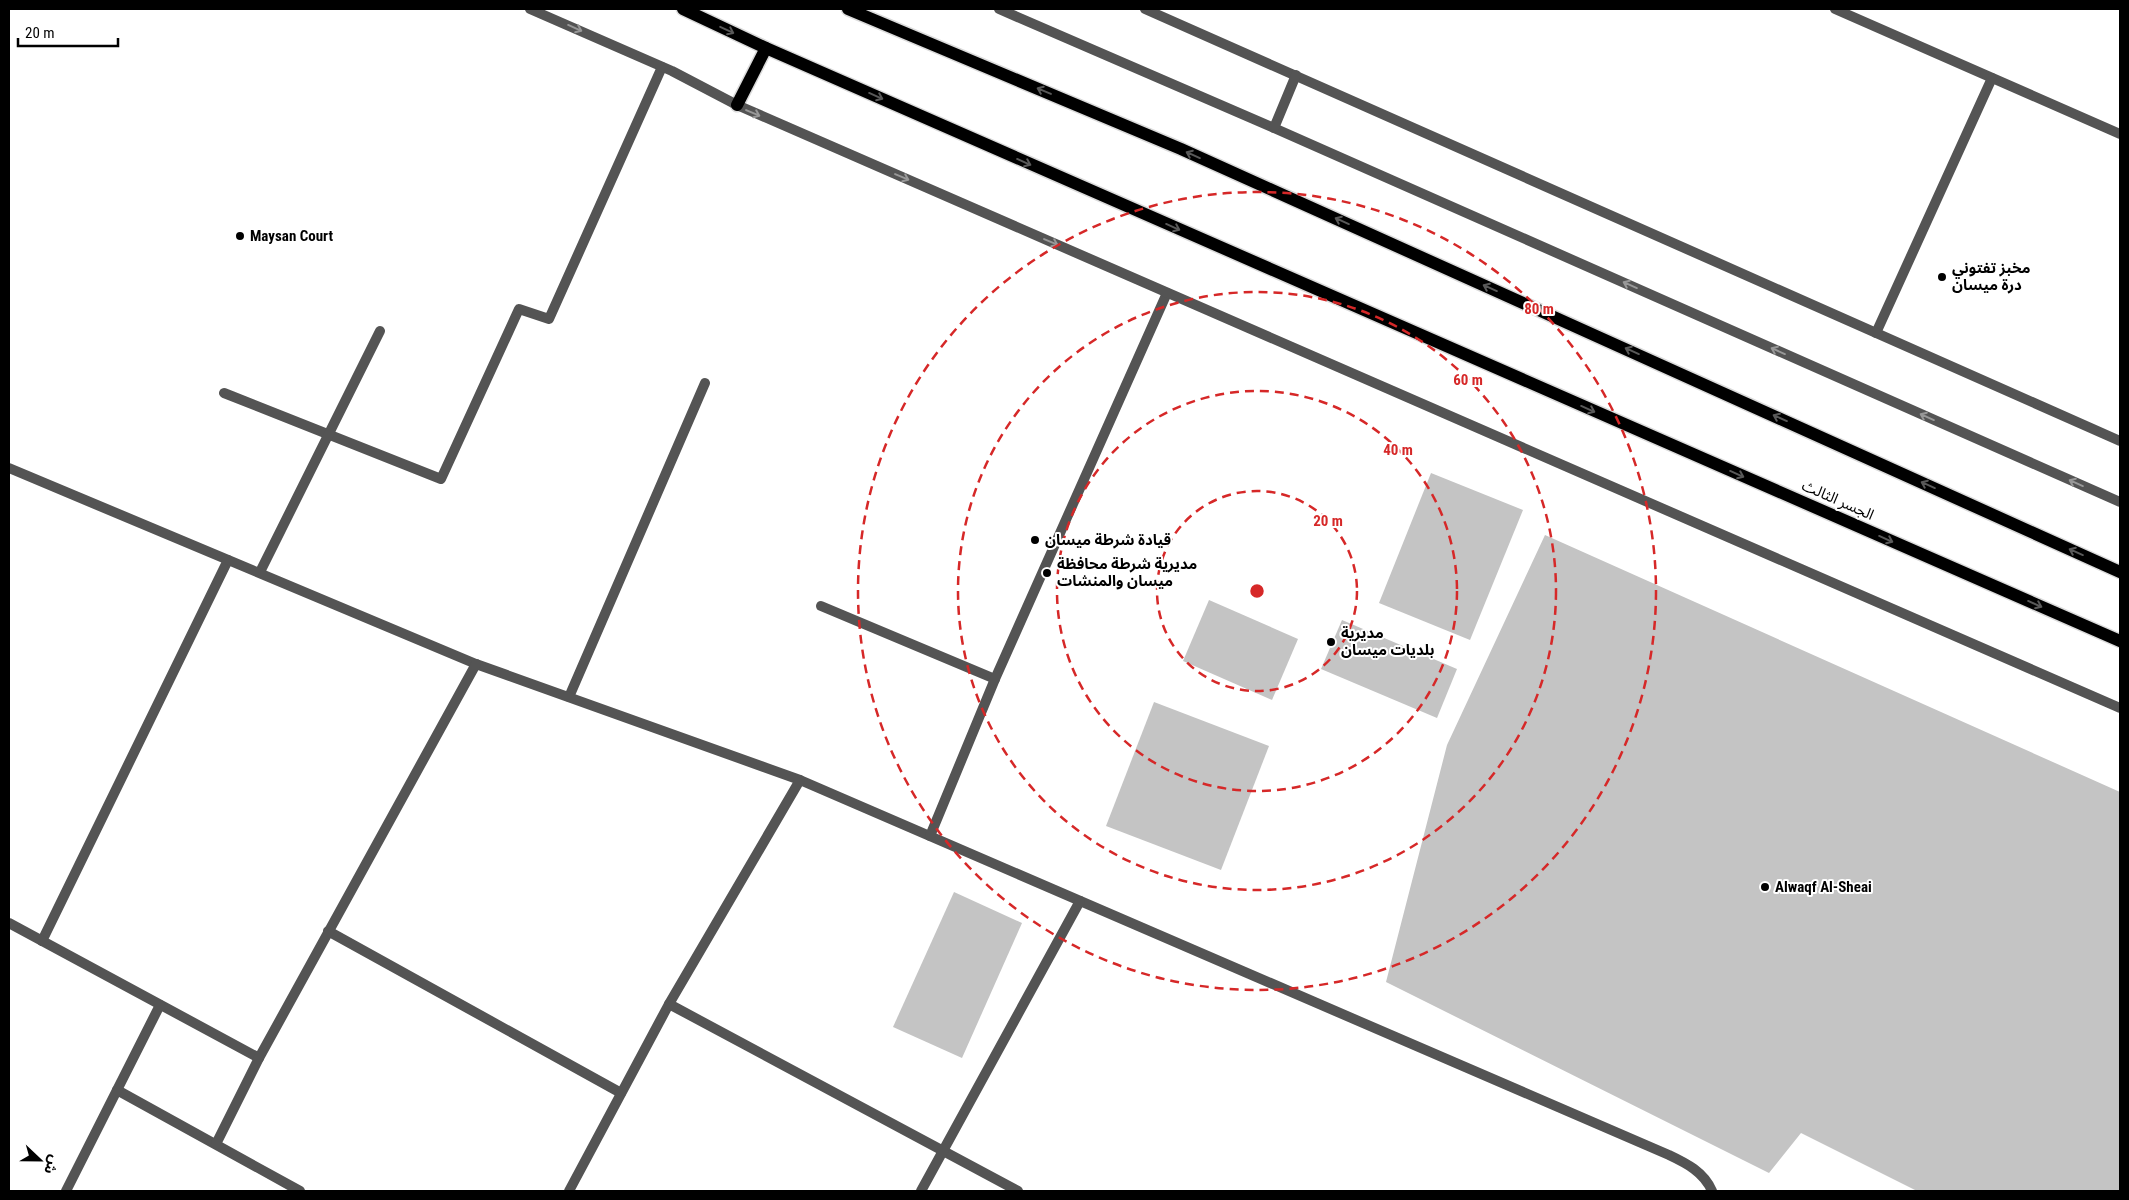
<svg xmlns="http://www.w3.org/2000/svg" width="2129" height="1200" font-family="'Roboto Condensed','Noto Sans Arabic',sans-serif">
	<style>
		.building { fill: #c4c4c4 }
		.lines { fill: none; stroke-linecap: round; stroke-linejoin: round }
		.primary-casing { stroke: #dbdbdb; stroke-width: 15 }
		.service { stroke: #545454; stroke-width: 10 }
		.minor { stroke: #545454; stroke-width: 10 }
		.tertiary { stroke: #545454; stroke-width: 10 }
		.primary { stroke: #000; stroke-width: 12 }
		.oneway { stroke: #989898 }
		.oneway2 { stroke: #595959 }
		.ring { fill: none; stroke: #d62828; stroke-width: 2.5; stroke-dasharray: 9 6 }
		.poi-dot { fill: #000; stroke: #fff; stroke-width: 2 }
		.labels { text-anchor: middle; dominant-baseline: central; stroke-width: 4; stroke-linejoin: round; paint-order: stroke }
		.poi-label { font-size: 15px; font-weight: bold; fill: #000; stroke: #fff; text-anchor: start }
		.street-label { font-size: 15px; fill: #000; stroke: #fff }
		.centre { fill: #d62828; stroke: #fff; stroke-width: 2.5 }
		.ring-label { font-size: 15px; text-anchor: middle; font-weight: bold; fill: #d62828; stroke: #fff; stroke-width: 4; stroke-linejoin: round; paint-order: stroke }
	</style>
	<rect width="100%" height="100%" fill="#fff"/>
	<g class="building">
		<path d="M 1431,473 L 1523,510 L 1470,640 L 1379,603 Z"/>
		<path d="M 1545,535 L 2120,792 L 2120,1191 L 1917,1191 L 1801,1133 L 1769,1173 L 1386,982 L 1447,745 Z"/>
		<path d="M 1209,600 L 1298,639 L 1272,700 L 1183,661 Z"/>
		<path d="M 1342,620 L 1457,669 L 1437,718 L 1321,669 Z"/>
		<path d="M 1154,702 L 1269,746 L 1221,870 L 1106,826 Z"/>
		<path d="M 954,892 L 1022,923 L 962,1058 L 893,1027 Z"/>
	</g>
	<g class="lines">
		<g class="primary-casing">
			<g id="primary">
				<path d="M 683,9 L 766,48 L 2120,641"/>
				<path d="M 848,9 L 1181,149 L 2120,572"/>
				<path d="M 737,105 L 766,48"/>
			</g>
		</g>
		<g class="service">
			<path d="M 224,393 L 441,479 L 519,309 L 549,319 L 662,67"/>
			<path d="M 260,572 L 380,331"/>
			<path d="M 821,606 L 995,679"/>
			<path d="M 569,697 L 705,383"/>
			<path d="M 42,941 L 228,560"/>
		</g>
		<g class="minor">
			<path d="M 1835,9 L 2120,134"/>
			<path d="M 1876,333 L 1992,78"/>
			<path d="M 9,468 L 476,664 L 800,780 L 1669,1155 C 1686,1163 1704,1172 1712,1191"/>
			<path d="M 930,836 L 995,679 L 1167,293"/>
			<path d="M 9,923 L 259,1058"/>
			<path d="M 328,931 L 621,1093"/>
			<path d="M 669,1004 L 1018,1191"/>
			<path d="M 117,1090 L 300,1191"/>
			<path d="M 216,1144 L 259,1058 L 476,664"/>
			<path d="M 66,1191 L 160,1005"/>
			<path d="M 569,1191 L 669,1004 L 800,780"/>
			<path d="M 921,1191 L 1080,901"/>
		</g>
		<g class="tertiary">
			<path d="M 530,9 L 672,71 L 737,105 L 2120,708"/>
			<path d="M 999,9 L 1274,128 L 2120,502"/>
			<path d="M 1145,9 L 2120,441"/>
			<path d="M 1274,128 L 1296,75"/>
		</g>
		<use href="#primary" class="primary"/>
	</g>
	<defs><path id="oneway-shaft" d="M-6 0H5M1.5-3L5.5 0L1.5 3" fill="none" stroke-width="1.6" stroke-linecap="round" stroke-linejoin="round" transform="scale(1.25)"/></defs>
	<g class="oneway">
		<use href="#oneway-shaft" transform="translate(575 28) rotate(24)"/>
		<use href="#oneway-shaft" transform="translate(753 113) rotate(23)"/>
		<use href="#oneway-shaft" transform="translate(902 177) rotate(23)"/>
		<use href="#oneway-shaft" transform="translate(1051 242) rotate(23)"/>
		<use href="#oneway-shaft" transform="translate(1630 285) rotate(-156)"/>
		<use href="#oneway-shaft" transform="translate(1778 351) rotate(-156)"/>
		<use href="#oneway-shaft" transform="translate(1927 417) rotate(-156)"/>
		<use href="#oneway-shaft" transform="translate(2076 483) rotate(-156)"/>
	</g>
	<g class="oneway2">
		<use href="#oneway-shaft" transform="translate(727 30) rotate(25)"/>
		<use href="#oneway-shaft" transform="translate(1044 91) rotate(-157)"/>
		<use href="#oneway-shaft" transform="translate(876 96) rotate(24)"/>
		<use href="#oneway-shaft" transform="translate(1193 155) rotate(-156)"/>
		<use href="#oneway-shaft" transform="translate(1024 162) rotate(24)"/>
		<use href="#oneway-shaft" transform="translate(1342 221) rotate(-156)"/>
		<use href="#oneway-shaft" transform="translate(1173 227) rotate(24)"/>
		<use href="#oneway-shaft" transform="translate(1490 288) rotate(-156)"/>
		<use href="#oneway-shaft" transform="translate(1632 351) rotate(-156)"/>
		<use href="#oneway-shaft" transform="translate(1588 409) rotate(24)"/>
		<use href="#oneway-shaft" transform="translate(1780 418) rotate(-156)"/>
		<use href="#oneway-shaft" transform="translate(1737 474) rotate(24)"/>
		<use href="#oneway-shaft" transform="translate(1928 485) rotate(-156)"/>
		<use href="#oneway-shaft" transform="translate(1886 539) rotate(24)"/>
		<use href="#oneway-shaft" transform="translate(2076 552) rotate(-156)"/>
		<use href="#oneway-shaft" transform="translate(2035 604) rotate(24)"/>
	</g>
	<g class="ring">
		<circle cx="1257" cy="591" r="100"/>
		<circle cx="1257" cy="591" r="200"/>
		<circle cx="1257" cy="591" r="299"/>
		<circle cx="1257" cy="591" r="399"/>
	</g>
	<g class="poi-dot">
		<circle cx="240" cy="236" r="5"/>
		<circle cx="1942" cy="277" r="5"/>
		<circle cx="1035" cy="540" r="5"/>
		<circle cx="1047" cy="573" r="5"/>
		<circle cx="1331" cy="642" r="5"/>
		<circle cx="1765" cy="887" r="5"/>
	</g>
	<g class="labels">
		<g class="poi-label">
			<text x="250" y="236">Maysan Court</text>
			<text x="1952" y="268">مخبز تفتوني<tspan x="1952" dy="17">درة ميسان</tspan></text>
			<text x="1045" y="540">قيادة شرطة ميسان</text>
			<text x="1057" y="564">مديرية شرطة محافظة<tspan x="1057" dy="17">ميسان والمنشات</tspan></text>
			<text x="1341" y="633">مديرية<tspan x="1341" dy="17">بلديات ميسان</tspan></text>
			<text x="1775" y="887">Alwaqf Al-Sheai</text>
		</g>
		<g class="street-label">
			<text transform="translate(1838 500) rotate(24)">الجسر الثالث</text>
		</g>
	</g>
	<circle cx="1257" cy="591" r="8" class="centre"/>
	<g class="ring-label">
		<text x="1539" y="314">80 m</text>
		<text x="1468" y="385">60 m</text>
		<text x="1398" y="455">40 m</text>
		<text x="1328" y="526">20 m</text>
	</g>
	<rect width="2129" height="1200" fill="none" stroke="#000000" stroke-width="20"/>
	<g transform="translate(40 1160) rotate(112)" stroke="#ffffff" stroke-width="4" paint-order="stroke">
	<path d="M0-4L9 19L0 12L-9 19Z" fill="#000000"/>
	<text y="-8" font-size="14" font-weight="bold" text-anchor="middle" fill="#000000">ش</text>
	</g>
	<path d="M18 38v8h100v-8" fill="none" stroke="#000000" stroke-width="2.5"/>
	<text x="25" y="38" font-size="15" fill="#000000" stroke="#ffffff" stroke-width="4" paint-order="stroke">20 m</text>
</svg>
